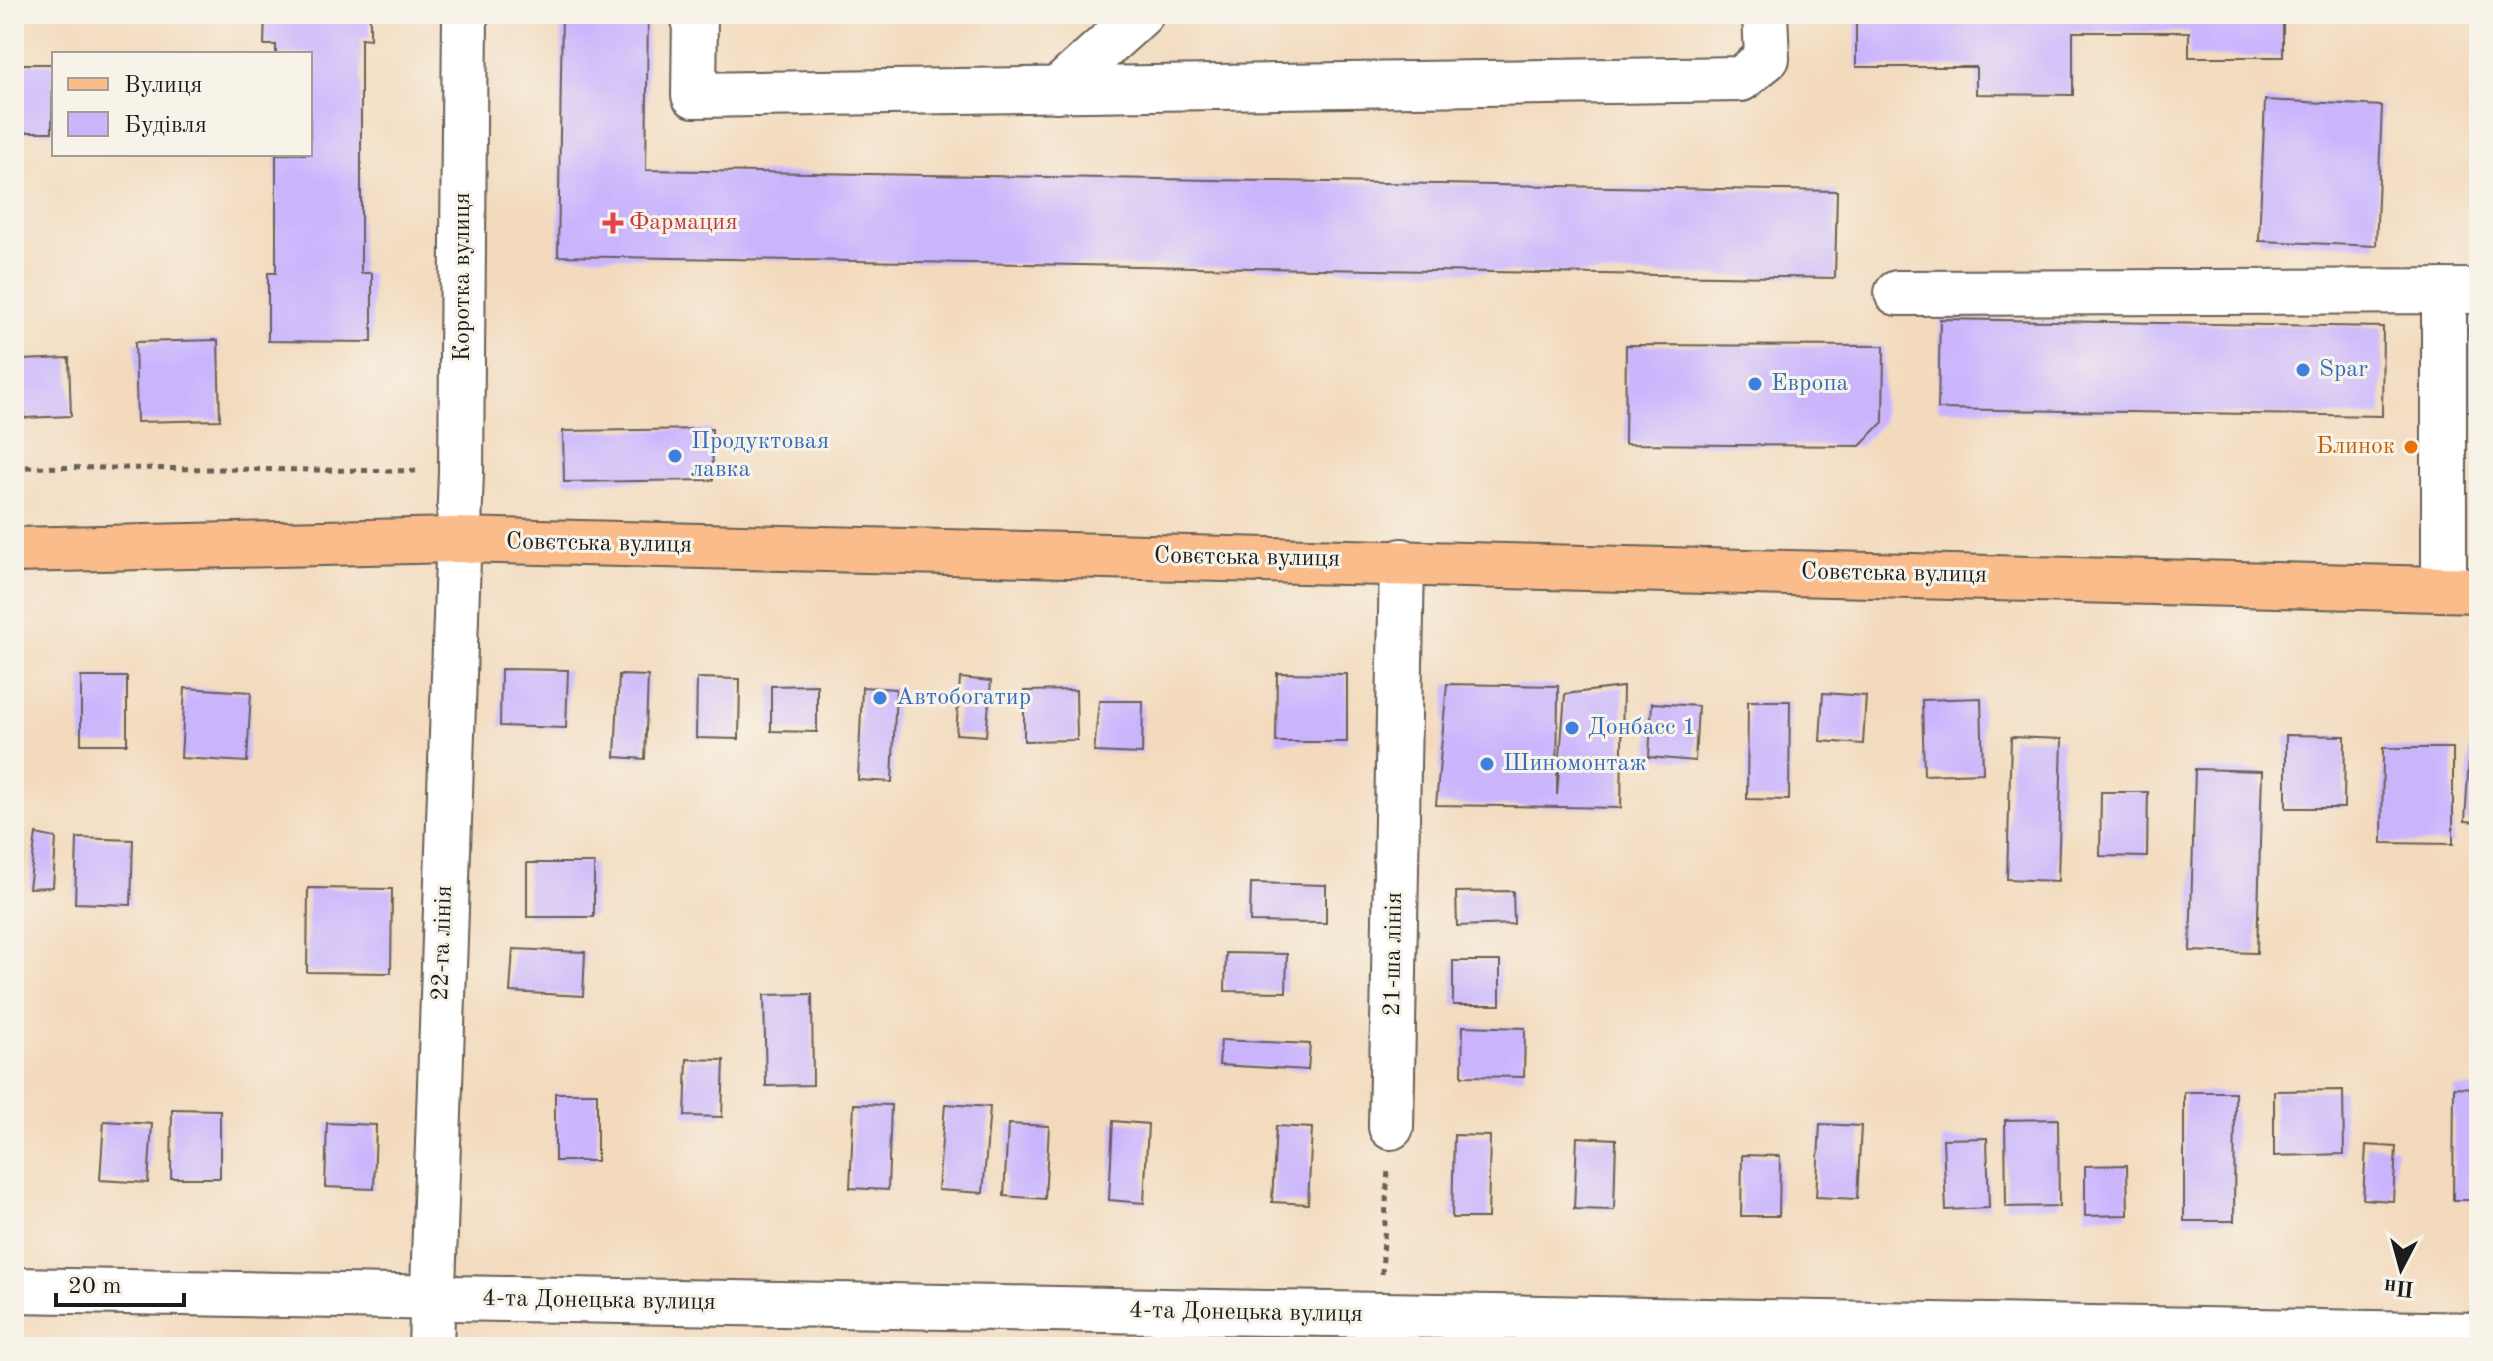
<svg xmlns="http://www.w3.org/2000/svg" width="2493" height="1361" font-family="'Old Standard TT',serif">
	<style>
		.building { fill: #cab5fd }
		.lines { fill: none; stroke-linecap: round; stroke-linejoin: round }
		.minor-casing { stroke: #675e54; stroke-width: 48 }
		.major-casing { stroke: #675e54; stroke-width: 48 }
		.path { stroke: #675e54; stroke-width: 5; stroke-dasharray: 6 6; stroke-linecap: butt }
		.minor { stroke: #fff; stroke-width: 44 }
		.major { stroke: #f9bc8a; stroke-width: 44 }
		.health-dot { fill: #e0444e; stroke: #f7f3e8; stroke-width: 3 }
		.shop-dot { fill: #3f7fe0; stroke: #f7f3e8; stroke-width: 3 }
		.food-dot { fill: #e8710a; stroke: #f7f3e8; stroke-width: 3 }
		.labels { text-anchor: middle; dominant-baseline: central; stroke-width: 6; stroke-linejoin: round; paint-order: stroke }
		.health-label { font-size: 24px; fill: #be3a42; stroke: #f7f3e8; text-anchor: start }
		.street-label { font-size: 24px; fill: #1c1c1c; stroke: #f7f3e8 }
		.shop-label { font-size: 24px; fill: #366cbe; stroke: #f7f3e8; text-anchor: start }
		.food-label { font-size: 24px; fill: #c56008; stroke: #f7f3e8; text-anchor: end }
	</style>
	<rect width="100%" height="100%" fill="#f7f3e8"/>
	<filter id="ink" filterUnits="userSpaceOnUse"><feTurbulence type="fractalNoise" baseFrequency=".0125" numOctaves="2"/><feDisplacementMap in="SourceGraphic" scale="16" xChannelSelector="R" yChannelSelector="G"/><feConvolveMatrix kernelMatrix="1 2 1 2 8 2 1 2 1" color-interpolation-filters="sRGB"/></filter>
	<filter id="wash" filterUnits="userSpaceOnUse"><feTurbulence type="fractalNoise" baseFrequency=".006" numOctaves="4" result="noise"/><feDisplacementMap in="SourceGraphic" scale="32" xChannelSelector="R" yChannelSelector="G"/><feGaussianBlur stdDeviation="1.8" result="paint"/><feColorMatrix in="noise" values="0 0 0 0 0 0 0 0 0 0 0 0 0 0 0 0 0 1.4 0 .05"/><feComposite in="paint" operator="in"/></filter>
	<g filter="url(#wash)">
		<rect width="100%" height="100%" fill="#f3dabd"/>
		<g id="blocks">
			<g class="building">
				<path d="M 265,14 L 370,14 L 370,39 L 361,38 L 361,273 L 372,273 L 372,342 L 268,341 L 268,273 L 276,273 L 276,154 L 310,154 L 310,54 L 276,54 L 276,45 L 264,45 Z"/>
				<path d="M 562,14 L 648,14 L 646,170 L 1837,191 L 1835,278 L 558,256 Z"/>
				<path d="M 1856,14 L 2283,14 L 2283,57 L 2189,57 L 2189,32 L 2073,32 L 2073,95 L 1976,94 L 1976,67 L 1856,67 Z"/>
				<path d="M 14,64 L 53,64 L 52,132 L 14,132 Z"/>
				<path d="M 2265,100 L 2382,106 L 2376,246 L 2259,241 Z"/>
				<path d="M 1940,319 L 2383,327 L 2382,416 L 1938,409 Z"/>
				<path d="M 2465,329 L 2479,330 L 2479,411 L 2464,411 Z"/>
				<path d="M 218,340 L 220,420 L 137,422 L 135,342 Z"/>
				<path d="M 1626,345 L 1884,346 L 1883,422 L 1860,446 L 1625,444 Z"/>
				<path d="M 69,358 L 71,416 L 24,418 L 22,360 Z"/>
				<path d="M 712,429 L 713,480 L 564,482 L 563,431 Z"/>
				<path d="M 501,669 L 568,670 L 566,728 L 500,726 Z"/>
				<path d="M 1277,673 L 1347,674 L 1347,742 L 1276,742 Z"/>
				<rect x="14" y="675" width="4" height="63"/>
				<path d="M 619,675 L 648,676 L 645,759 L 615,757 Z"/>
				<rect x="81" y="677" width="46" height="67"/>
				<path d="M 697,678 L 740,679 L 739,739 L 696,738 Z"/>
				<path d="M 960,678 L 991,681 L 986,736 L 956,734 Z"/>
				<path d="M 1447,684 L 1558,686 L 1557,795 L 1565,694 L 1623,687 L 1621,808 L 1436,805 Z"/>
				<path d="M 817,685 L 817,732 L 771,731 L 771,686 Z"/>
				<path d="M 862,687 L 896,689 L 892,782 L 858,780 Z"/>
				<path d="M 185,688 L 251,692 L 247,762 L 181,758 Z"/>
				<path d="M 1076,690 L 1077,740 L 1024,741 L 1024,691 Z"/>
				<path d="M 1823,693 L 1866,696 L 1863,744 L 1820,741 Z"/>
				<path d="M 1981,698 L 1983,773 L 1924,775 L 1922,700 Z"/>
				<path d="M 1099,701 L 1143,701 L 1142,754 L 1094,752 Z"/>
				<path d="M 1748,701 L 1790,701 L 1789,800 L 1747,799 Z"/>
				<path d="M 1652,703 L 1698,706 L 1695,761 L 1649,757 Z"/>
				<path d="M 2286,735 L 2345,736 L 2344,808 L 2286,808 Z"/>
				<path d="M 2011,737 L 2062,739 L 2058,881 L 2007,879 Z"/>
				<path d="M 2470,744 L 2479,745 L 2479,822 L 2465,821 Z"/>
				<path d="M 2383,748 L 2453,748 L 2453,844 L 2382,843 Z"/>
				<path d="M 2195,769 L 2262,771 L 2257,953 L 2190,951 Z"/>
				<path d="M 2101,792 L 2148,792 L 2147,857 L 2100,856 Z"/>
				<path d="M 36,834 L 56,838 L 53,887 L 29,888 Z"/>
				<path d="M 77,838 L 133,840 L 131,905 L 75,903 Z"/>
				<rect x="527" y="863" width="67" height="54"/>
				<path d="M 1251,883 L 1326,885 L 1326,923 L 1250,922 Z"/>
				<path d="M 308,888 L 392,889 L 391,973 L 307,972 Z"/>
				<path d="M 1513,891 L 1514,924 L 1457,926 L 1456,892 Z"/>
				<path d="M 513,949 L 585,952 L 583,996 L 510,992 Z"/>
				<path d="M 1226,953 L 1287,954 L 1286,992 L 1225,991 Z"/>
				<rect x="1453" y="961" width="47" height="44"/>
				<path d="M 812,994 L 813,1085 L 766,1086 L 764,995 Z"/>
				<path d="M 1463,1026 L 1525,1028 L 1524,1077 L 1462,1076 Z"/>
				<path d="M 1221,1040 L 1310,1044 L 1308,1070 L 1219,1065 Z"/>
				<path d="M 687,1059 L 724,1060 L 722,1117 L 685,1116 Z"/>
				<path d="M 2454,1087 L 2479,1088 L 2479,1200 L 2453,1200 Z"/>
				<path d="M 2343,1090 L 2344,1154 L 2274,1156 L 2274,1091 Z"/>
				<path d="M 2184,1092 L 2235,1092 L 2234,1221 L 2184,1221 Z"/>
				<rect x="555" y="1093" width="42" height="68"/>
				<path d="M 854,1104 L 891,1105 L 888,1190 L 850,1188 Z"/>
				<path d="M 945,1104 L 990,1107 L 983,1193 L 938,1190 Z"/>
				<path d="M 172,1109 L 220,1110 L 220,1178 L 171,1178 Z"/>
				<path d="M 2058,1119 L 2059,1206 L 2006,1207 L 2005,1120 Z"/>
				<path d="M 104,1121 L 152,1124 L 148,1183 L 100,1180 Z"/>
				<path d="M 1113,1121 L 1148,1124 L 1144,1203 L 1109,1200 Z"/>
				<path d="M 327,1123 L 376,1125 L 374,1189 L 325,1187 Z"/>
				<path d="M 1008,1124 L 1049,1126 L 1045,1199 L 1004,1196 Z"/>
				<path d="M 1820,1124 L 1861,1126 L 1857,1199 L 1816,1197 Z"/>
				<path d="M 1276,1126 L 1312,1128 L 1308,1204 L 1272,1202 Z"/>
				<path d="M 1454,1135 L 1490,1136 L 1488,1218 L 1452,1218 Z"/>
				<path d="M 1577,1137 L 1616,1139 L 1614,1210 L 1574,1209 Z"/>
				<path d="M 1987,1138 L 1989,1208 L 1946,1210 L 1943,1139 Z"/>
				<path d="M 2366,1145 L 2396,1147 L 2393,1201 L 2363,1199 Z"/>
				<path d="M 1742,1155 L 1780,1156 L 1779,1216 L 1741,1216 Z"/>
				<path d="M 2127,1165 L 2128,1215 L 2085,1216 L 2085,1166 Z"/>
			</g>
		</g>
	</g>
	<g filter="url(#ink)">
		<use href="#blocks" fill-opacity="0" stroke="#675e54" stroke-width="2"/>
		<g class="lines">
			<g class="minor-casing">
				<g id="minor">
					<path d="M 695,14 L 694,95 L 1741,79 L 1767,58 L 1765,14"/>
					<path d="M 1057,90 L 1141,14"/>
					<path d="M 2444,291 L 2444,589"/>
					<path d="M 1897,293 L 2479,291"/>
					<path d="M 1391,1127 L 1402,561"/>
					<path d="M 14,1290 L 2479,1335"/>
					<path d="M 431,1347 L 461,471 L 465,14"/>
				</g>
			</g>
			<g class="major-casing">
				<path id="major" d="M 14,550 L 457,540 L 2479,590"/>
			</g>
			<g class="path">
				<path d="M 14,467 L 420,471"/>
				<path d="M 1382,1274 L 1388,1168"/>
			</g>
			<use href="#minor" class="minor"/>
			<use href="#major" class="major"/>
		</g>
	</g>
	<path class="health-dot" d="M609 211h8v8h8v8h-8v8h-8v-8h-8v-8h8z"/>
	<g class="shop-dot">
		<circle cx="2303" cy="370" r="8"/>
		<circle cx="1755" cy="384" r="8"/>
		<circle cx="675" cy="456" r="8"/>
		<circle cx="880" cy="698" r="8"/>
		<circle cx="1572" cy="728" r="8"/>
		<circle cx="1487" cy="764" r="8"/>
	</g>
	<circle class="food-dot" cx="2411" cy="447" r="8"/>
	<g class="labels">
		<g class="health-label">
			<text x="629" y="223">Фармация</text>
		</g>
		<g class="street-label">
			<text transform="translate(463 277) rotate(-90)">Коротка вулиця</text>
			<text transform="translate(599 544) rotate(1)">Совєтська вулиця</text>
			<text transform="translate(1247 558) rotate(1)">Совєтська вулиця</text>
			<text transform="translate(1894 574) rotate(1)">Совєтська вулиця</text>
			<text transform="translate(443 943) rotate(-88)">22-га лінія</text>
			<text transform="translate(1394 954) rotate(-89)">21-ша лінія</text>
			<text transform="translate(599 1301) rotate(1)">4-та Донецька вулиця</text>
			<text transform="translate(1246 1313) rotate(1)">4-та Донецька вулиця</text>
		</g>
		<g class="shop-label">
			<text x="2319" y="370">Spar</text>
			<text x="1771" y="384">Европа</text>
			<text x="691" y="442">Продуктовая<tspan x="691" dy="28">лавка</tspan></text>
			<text x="896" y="698">Автобогатир</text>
			<text x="1588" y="728">Донбасс 1</text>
			<text x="1503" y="764">Шиномонтаж</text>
		</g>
		<g class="food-label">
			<text x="2395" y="447">Блинок</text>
		</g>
	</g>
	<rect width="2493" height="1361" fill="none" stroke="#f7f3e8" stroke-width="48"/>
	<rect x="52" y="52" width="260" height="104" fill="#f7f3e8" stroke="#9f9d96" stroke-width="2"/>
	<rect x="68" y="78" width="40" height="12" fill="#f9bc8a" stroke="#9f9d96" stroke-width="2"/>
	<text x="124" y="92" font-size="24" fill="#1c1c1c">Вулиця</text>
	<rect x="68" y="112" width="40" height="24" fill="#cab5fd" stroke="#9f9d96" stroke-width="2"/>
	<text x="124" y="132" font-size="24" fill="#1c1c1c">Будівля</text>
	<g transform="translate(2401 1269) rotate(186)" stroke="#f7f3e8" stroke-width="6" paint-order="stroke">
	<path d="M0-6L14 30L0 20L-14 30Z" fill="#1c1c1c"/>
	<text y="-12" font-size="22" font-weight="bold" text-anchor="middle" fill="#1c1c1c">Пн</text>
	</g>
	<path d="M56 1293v12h128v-12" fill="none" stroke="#1c1c1c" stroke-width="4"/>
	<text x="68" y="1293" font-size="24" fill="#1c1c1c" stroke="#f7f3e8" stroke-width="6" paint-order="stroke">20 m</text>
</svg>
